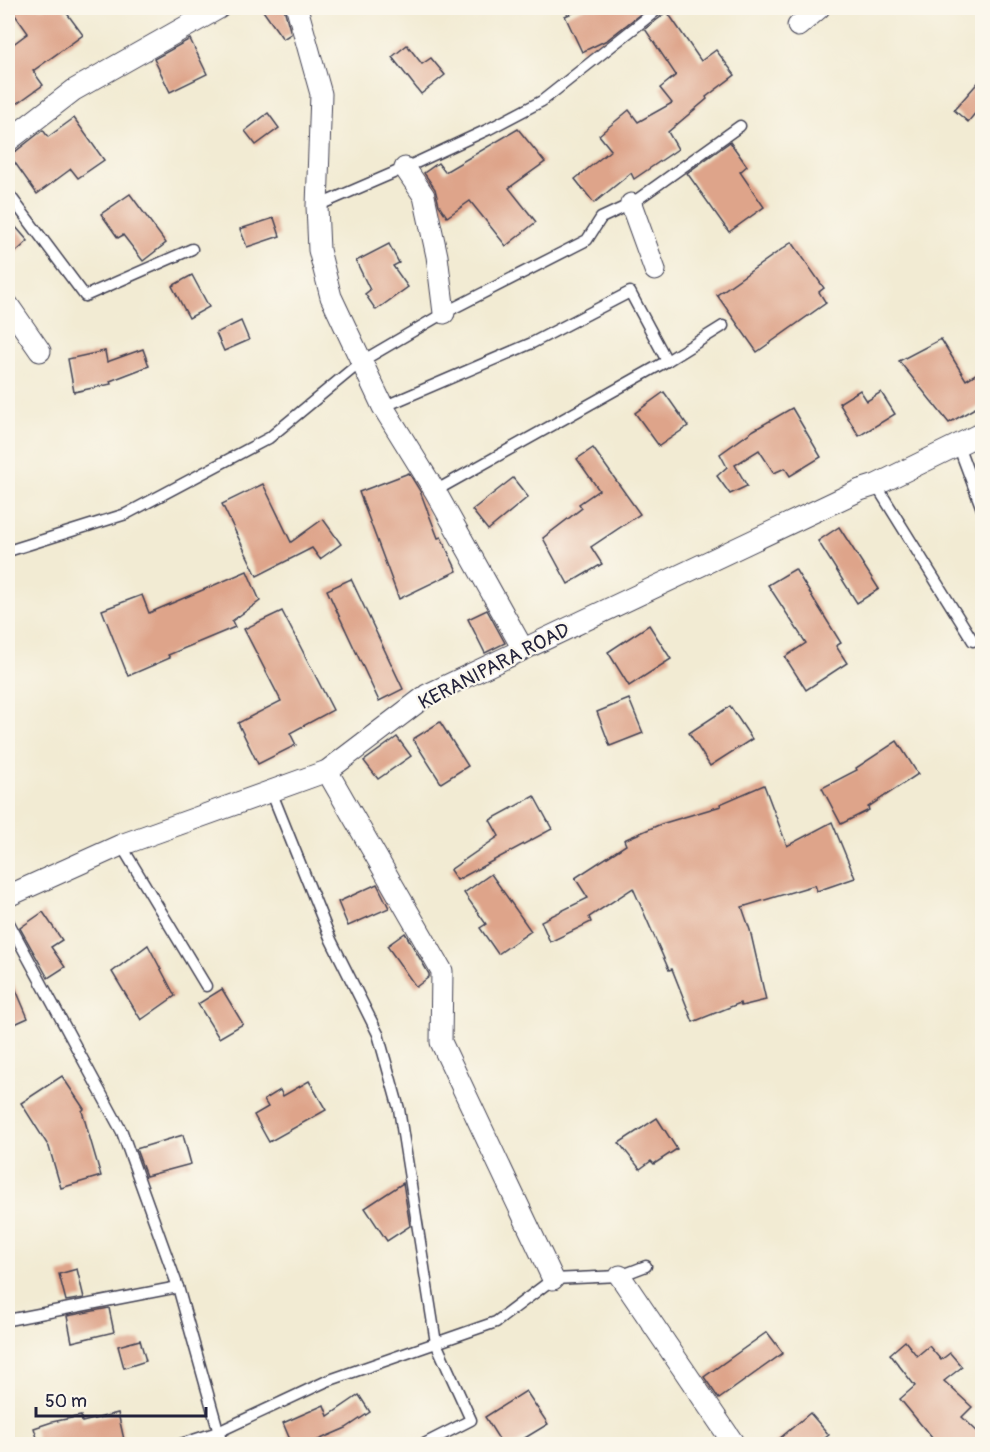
<svg xmlns="http://www.w3.org/2000/svg" width="990" height="1452" font-family="Pangolin,sans-serif">
	<style>
		.building { fill: #dea48a }
		.lines { fill: none; stroke-linecap: round; stroke-linejoin: round }
		.service-casing { stroke: #414052; stroke-width: 13 }
		.minor-casing { stroke: #414052; stroke-width: 23 }
		.service { stroke: #fff; stroke-width: 10 }
		.minor { stroke: #fff; stroke-width: 21 }
		.labels { text-anchor: middle; dominant-baseline: central; stroke-width: 4.5; stroke-linejoin: round; paint-order: stroke }
		.street-label { font-size: 20px; fill: #22223b; stroke: #fbf7ec }
	</style>
	<rect width="100%" height="100%" fill="#fbf7ec"/>
	<filter id="ink" filterUnits="userSpaceOnUse"><feTurbulence type="fractalNoise" baseFrequency=".0167" numOctaves="2"/><feDisplacementMap in="SourceGraphic" scale="12" xChannelSelector="R" yChannelSelector="G"/><feConvolveMatrix kernelMatrix="1 2 1 2 8 2 1 2 1" color-interpolation-filters="sRGB"/></filter>
	<filter id="wash" filterUnits="userSpaceOnUse"><feTurbulence type="fractalNoise" baseFrequency=".008" numOctaves="4" result="noise"/><feDisplacementMap in="SourceGraphic" scale="24" xChannelSelector="R" yChannelSelector="G"/><feGaussianBlur stdDeviation="1.35" result="paint"/><feColorMatrix in="noise" values="0 0 0 0 0 0 0 0 0 0 0 0 0 0 0 0 0 1.4 0 .05"/><feComposite in="paint" operator="in"/></filter>
	<g filter="url(#wash)">
		<rect width="100%" height="100%" fill="#f2ebd3"/>
		<g id="blocks">
			<g class="building">
				<path d="M 10,8 L 63,8 L 83,35 L 33,71 L 43,85 L 15,105 L 8,94 L 8,48 L 28,33 Z"/>
				<path d="M 261,8 L 284,8 L 291,34 L 283,39 Z"/>
				<path d="M 584,8 L 648,8 L 607,40 L 582,52 L 565,16 Z"/>
				<path d="M 666,10 L 701,61 L 716,50 L 735,75 L 706,97 L 707,99 L 668,132 L 678,149 L 634,179 L 631,173 L 594,203 L 575,179 L 611,150 L 599,135 L 629,110 L 638,122 L 672,103 L 660,88 L 676,75 L 645,29 L 662,16 Z"/>
				<path d="M 190,39 L 207,74 L 170,92 L 154,59 Z"/>
				<path d="M 407,45 L 422,64 L 431,58 L 445,75 L 421,94 L 392,57 Z"/>
				<path d="M 982,78 L 982,105 L 968,122 L 954,110 Z"/>
				<path d="M 268,113 L 279,128 L 256,145 L 245,131 Z"/>
				<path d="M 74,118 L 104,160 L 78,178 L 71,169 L 37,194 L 8,153 L 16,151 L 43,130 L 48,137 Z"/>
				<path d="M 518,129 L 545,162 L 509,188 L 536,222 L 506,246 L 470,201 L 447,217 L 439,205 L 435,189 L 424,173 L 438,163 L 445,172 Z"/>
				<path d="M 730,142 L 747,166 L 740,172 L 764,207 L 729,232 L 687,173 Z"/>
				<path d="M 130,194 L 166,243 L 143,261 L 123,235 L 118,238 L 101,214 Z"/>
				<path d="M 8,218 L 28,241 L 8,259 Z"/>
				<path d="M 274,218 L 280,236 L 247,247 L 240,229 Z"/>
				<path d="M 792,242 L 824,288 L 819,292 L 826,303 L 757,352 L 717,295 Z"/>
				<path d="M 389,244 L 399,263 L 393,266 L 408,287 L 376,310 L 365,294 L 370,290 L 356,261 Z"/>
				<path d="M 192,275 L 209,307 L 189,318 L 172,286 Z"/>
				<path d="M 241,321 L 249,340 L 224,351 L 216,333 Z"/>
				<path d="M 941,339 L 966,380 L 982,370 L 982,404 L 949,423 L 899,361 Z"/>
				<path d="M 143,349 L 149,366 L 110,381 L 111,384 L 74,392 L 68,359 L 105,351 L 107,362 Z"/>
				<path d="M 860,390 L 867,401 L 881,392 L 895,414 L 859,436 L 839,403 Z"/>
				<path d="M 664,392 L 688,426 L 659,446 L 635,413 Z"/>
				<path d="M 792,408 L 821,457 L 790,476 L 785,468 L 774,473 L 759,450 L 735,465 L 747,486 L 730,494 L 717,476 L 727,467 L 720,454 L 754,430 Z"/>
				<path d="M 593,448 L 640,514 L 591,547 L 602,564 L 568,584 L 543,538 L 582,508 L 579,504 L 599,490 L 577,459 Z"/>
				<path d="M 409,473 L 420,491 L 438,538 L 441,537 L 457,571 L 399,599 L 359,492 Z"/>
				<path d="M 513,478 L 528,497 L 488,530 L 472,510 Z"/>
				<path d="M 263,484 L 291,542 L 323,519 L 341,544 L 320,559 L 312,548 L 257,576 L 222,504 Z"/>
				<path d="M 839,527 L 879,589 L 857,603 L 818,541 Z"/>
				<path d="M 795,569 L 841,643 L 836,646 L 847,663 L 806,690 L 785,657 L 806,643 L 768,585 Z"/>
				<path d="M 247,571 L 260,601 L 232,621 L 235,627 L 168,655 L 170,658 L 128,676 L 102,610 L 142,595 L 149,613 Z"/>
				<path d="M 351,579 L 403,689 L 379,701 L 327,590 Z"/>
				<path d="M 487,610 L 505,643 L 485,653 L 468,619 Z"/>
				<path d="M 282,611 L 333,710 L 290,733 L 296,745 L 258,764 L 238,723 L 281,701 L 244,629 Z"/>
				<path d="M 649,625 L 671,659 L 629,686 L 608,652 Z"/>
				<path d="M 629,699 L 643,733 L 610,746 L 597,712 Z"/>
				<path d="M 730,706 L 752,739 L 710,766 L 689,733 Z"/>
				<path d="M 440,722 L 468,766 L 441,783 L 413,739 Z"/>
				<path d="M 397,737 L 411,756 L 378,779 L 364,761 Z"/>
				<path d="M 897,741 L 918,774 L 868,807 L 869,810 L 841,824 L 822,788 L 857,770 L 856,768 Z"/>
				<path d="M 764,785 L 787,846 L 832,822 L 855,878 L 817,891 L 815,885 L 742,907 L 750,930 L 766,1000 L 741,1006 L 740,1003 L 693,1022 L 672,969 L 669,970 L 633,888 L 589,917 L 591,922 L 550,942 L 541,921 L 588,898 L 575,878 L 626,845 L 624,840 L 661,824 L 721,806 L 720,804 Z"/>
				<path d="M 534,796 L 552,829 L 457,880 L 450,870 L 499,836 L 490,820 Z"/>
				<path d="M 491,874 L 531,931 L 498,954 L 480,928 L 486,924 L 464,893 Z"/>
				<path d="M 377,884 L 389,908 L 348,926 L 338,902 Z"/>
				<path d="M 43,912 L 62,940 L 51,947 L 65,967 L 48,978 L 20,928 Z"/>
				<path d="M 405,933 L 429,974 L 429,977 L 416,987 L 387,946 Z"/>
				<path d="M 148,945 L 175,996 L 141,1020 L 112,972 Z"/>
				<path d="M 8,971 L 28,1018 L 8,1027 Z"/>
				<path d="M 222,989 L 243,1024 L 219,1038 L 198,1004 Z"/>
				<path d="M 62,1076 L 84,1109 L 82,1111 L 101,1176 L 61,1188 L 49,1147 L 21,1103 Z"/>
				<path d="M 309,1081 L 326,1110 L 269,1142 L 254,1115 L 268,1107 L 264,1100 L 280,1090 L 283,1096 Z"/>
				<path d="M 657,1118 L 677,1149 L 654,1164 L 651,1161 L 640,1169 L 619,1143 Z"/>
				<path d="M 183,1135 L 191,1164 L 146,1176 L 136,1149 Z"/>
				<path d="M 403,1183 L 410,1226 L 387,1241 L 365,1208 Z"/>
				<path d="M 77,1269 L 84,1298 L 66,1301 L 59,1274 Z"/>
				<path d="M 109,1308 L 114,1332 L 72,1342 L 67,1316 Z"/>
				<path d="M 767,1332 L 783,1353 L 719,1399 L 704,1377 Z"/>
				<path d="M 140,1340 L 146,1361 L 124,1368 L 118,1346 Z"/>
				<path d="M 905,1341 L 917,1356 L 929,1346 L 941,1360 L 950,1353 L 962,1367 L 944,1381 L 972,1407 L 962,1417 L 982,1436 L 982,1444 L 937,1444 L 900,1399 L 915,1386 L 890,1354 Z"/>
				<path d="M 526,1391 L 548,1424 L 515,1444 L 502,1444 L 485,1417 Z"/>
				<path d="M 359,1395 L 370,1412 L 346,1428 L 309,1444 L 290,1444 L 291,1442 L 283,1423 L 324,1405 L 328,1416 Z"/>
				<path d="M 118,1413 L 125,1444 L 39,1444 L 34,1428 L 52,1422 L 81,1416 L 82,1422 Z"/>
				<path d="M 810,1413 L 829,1435 L 817,1444 L 773,1444 Z"/>
			</g>
		</g>
	</g>
	<g filter="url(#ink)">
		<use href="#blocks" fill-opacity="0" stroke="#414052" stroke-width="1.5"/>
		<g class="lines">
			<g class="service-casing">
				<g id="service">
					<path d="M 8,193 L 85,296 L 192,249"/>
					<path d="M 317,206 L 405,168 L 489,129 L 542,101 L 657,10 L 656,8"/>
					<path d="M 383,407 L 532,343 L 630,292 L 667,361"/>
					<path d="M 958,445 L 982,509"/>
					<path d="M 876,485 L 973,641"/>
					<path d="M 435,491 L 667,361 L 723,326"/>
					<path d="M 8,551 L 126,514 L 269,438 L 362,361 L 444,313 L 587,240 L 601,218 L 631,204 L 740,126"/>
					<path d="M 271,791 L 331,940 L 378,1034 L 399,1109 L 436,1343 L 471,1420 L 424,1444"/>
					<path d="M 121,845 L 206,986"/>
					<path d="M 8,921 L 122,1132 L 178,1287 L 222,1444"/>
					<path d="M 8,1320 L 178,1287"/>
					<path d="M 181,1444 L 218,1432 L 327,1381 L 496,1322 L 553,1279 L 620,1276 L 646,1266"/>
				</g>
			</g>
			<g class="minor-casing">
				<g id="minor">
					<path d="M 297,8 L 321,94 L 317,206 L 319,250 L 331,297 L 383,407 L 435,491 L 523,649"/>
					<path d="M 798,26 L 819,8"/>
					<path d="M 8,141 L 74,90 L 219,8"/>
					<path d="M 405,168 L 424,196 L 437,256 L 444,313"/>
					<path d="M 631,204 L 655,270"/>
					<path d="M 8,305 L 40,351"/>
					<path d="M 327,771 L 442,971 L 441,1042 L 553,1279"/>
					<path d="M 8,896 L 121,845 L 327,771 L 427,695 L 860,490 L 876,485 L 982,433"/>
					<path d="M 620,1276 L 734,1444"/>
				</g>
			</g>
			<use href="#service" class="service"/>
			<use href="#minor" class="minor"/>
		</g>
	</g>
	<g class="labels">
		<g class="street-label">
			<text transform="translate(494 666) rotate(-27)">KERANIPARA ROAD</text>
		</g>
	</g>
	<rect width="990" height="1452" fill="none" stroke="#fbf7ec" stroke-width="30"/>
	<path d="M36 1407v9h170v-9" fill="none" stroke="#22223b" stroke-width="3"/>
	<text x="45" y="1407" font-size="18" fill="#22223b" stroke="#fbf7ec" stroke-width="4.5" paint-order="stroke">50 m</text>
</svg>
